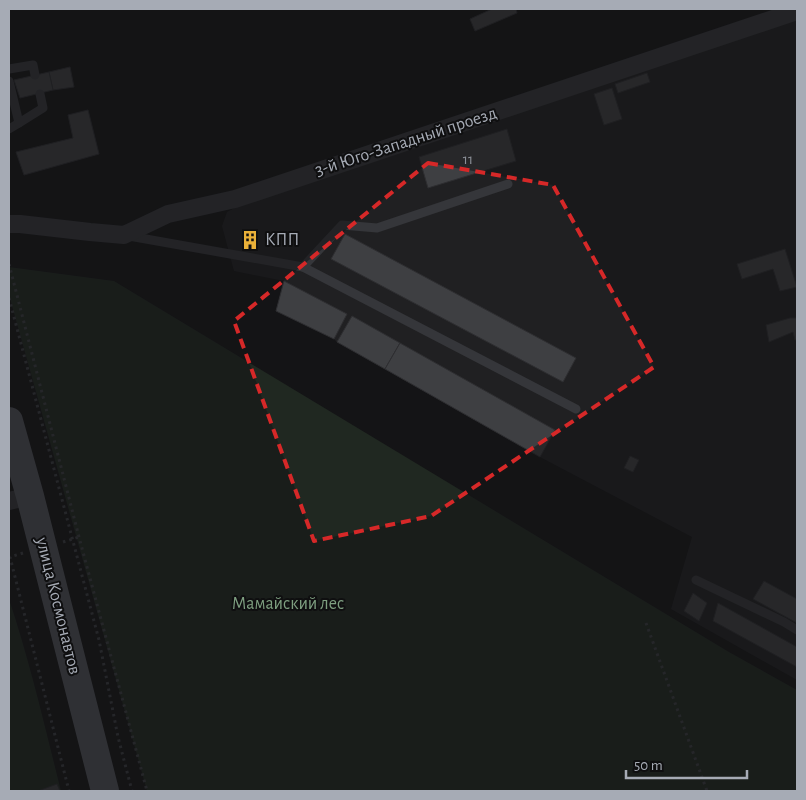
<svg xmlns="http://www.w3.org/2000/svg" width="806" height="800" font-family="'Alegreya Sans',sans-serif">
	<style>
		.built { fill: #202022 }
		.green { fill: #202821 }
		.building { fill: #3e3f42; stroke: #2e2e31 }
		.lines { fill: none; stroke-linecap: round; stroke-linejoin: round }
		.path { stroke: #3b3d41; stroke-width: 3; stroke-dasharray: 2.5 4; stroke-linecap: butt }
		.lane { stroke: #35363a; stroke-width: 9 }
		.street { stroke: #35363a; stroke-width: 18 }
		.primary { stroke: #515359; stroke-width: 28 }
		.marked { fill: none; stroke: #d62828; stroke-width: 4; stroke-dasharray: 10 6; stroke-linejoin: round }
		.labels { text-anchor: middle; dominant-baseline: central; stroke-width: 4; stroke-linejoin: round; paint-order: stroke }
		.number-label { font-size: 15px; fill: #8c9098 }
		.street-label { font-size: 18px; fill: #a6abb5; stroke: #0f0f10 }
		.poi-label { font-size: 18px; fill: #a6abb5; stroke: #0f0f10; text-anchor: start }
		.park-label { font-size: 18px; fill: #7e9f80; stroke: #0f0f10 }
	</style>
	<rect width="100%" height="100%" fill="#141416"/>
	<path class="built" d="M 797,19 L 797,680 L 671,609 L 692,537 L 540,457 L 337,342 L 334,339 L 276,311 L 284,281 L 234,271 L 222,226 L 227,212 L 247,201 L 412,149 L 756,31 Z"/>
	<g class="green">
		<path d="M 9,267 L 114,281 L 729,652 L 797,690 L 797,791 L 147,791 L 9,295 Z"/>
		<path d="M 9,599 C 30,662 45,727 61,791 L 9,791 Z"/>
	</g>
	<g class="building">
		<path d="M 492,9 L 516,9 L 517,13 L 475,31 L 470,19 Z"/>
		<path d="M 70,67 L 74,87 L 53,90 L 49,72 Z"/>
		<path d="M 49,72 L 53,90 L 20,98 L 14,80 Z"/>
		<path d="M 647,73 L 650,82 L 618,93 L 615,84 Z"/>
		<path d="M 612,88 L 622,119 L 604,125 L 594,94 Z"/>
		<path d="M 88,110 L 99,154 L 24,175 L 16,152 L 73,138 L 68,115 Z"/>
		<path d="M 507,129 L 516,161 L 428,188 L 419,157 Z"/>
		<path d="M 244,233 L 256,233 L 256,248 L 244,247 Z"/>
		<path d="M 345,234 L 576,358 L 563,382 L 331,259 Z"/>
		<path d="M 785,249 L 797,287 L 780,291 L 773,269 L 742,279 L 737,264 Z"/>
		<path d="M 284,281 L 347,314 L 334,339 L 276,311 Z"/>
		<path d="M 352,316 L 400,343 L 385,369 L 337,342 Z"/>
		<path d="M 790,318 L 797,318 L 797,340 L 795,340 L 793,332 L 769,342 L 766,325 Z"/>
		<path d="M 400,343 L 555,430 L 540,457 L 385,369 Z"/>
		<path d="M 630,456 L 639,460 L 633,472 L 624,468 Z"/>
		<path d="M 764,581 L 797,599 L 797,623 L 753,599 Z"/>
		<path d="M 693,593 L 707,603 L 699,621 L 684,611 Z"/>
		<path d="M 718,603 L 797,647 L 797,667 L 713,621 Z"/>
		<path d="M 57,784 L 60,791 L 38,791 Z"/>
	</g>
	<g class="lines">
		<g class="path">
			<path d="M 9,264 L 79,537 L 147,791"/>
			<path d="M 9,298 L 99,640 L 118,737 L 132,791"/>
			<path d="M 63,542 L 79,537"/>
			<path d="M 23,553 L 10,557 L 69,791"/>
			<path d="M 646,623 L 707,791"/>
		</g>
		<g class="lane">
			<path d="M 9,69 L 33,65 L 35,75"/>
			<path d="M 9,81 L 19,123 L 9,129"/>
			<path d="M 19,123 L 43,108 L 40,94"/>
			<path d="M 129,236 L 303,267 L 576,409"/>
			<path d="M 303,267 L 342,225 L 377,228 L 508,184"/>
			<path d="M 696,580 L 784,622 L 797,630"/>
		</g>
		<g class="street">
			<path d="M 9,224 L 20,224 L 90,232 L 124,235 L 168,214 L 235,199 L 797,11"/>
			<path d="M 9,501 L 30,496"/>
		</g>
		<path class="primary" d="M 9,421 L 30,496 L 105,791"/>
	</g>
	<path d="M0 0H806V800H0ZM 428,163 L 553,185 L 654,367 L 431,516 L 314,541 L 234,321 Z" fill="#141416" fill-opacity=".55" fill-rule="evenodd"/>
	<path class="marked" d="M 428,163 L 553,185 L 654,367 L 431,516 L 314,541 L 234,321 Z"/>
	<defs>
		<g id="building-bare" transform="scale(1.5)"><path d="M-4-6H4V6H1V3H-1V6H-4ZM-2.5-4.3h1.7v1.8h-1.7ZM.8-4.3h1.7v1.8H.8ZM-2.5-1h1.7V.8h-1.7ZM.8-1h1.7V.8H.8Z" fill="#e9b038" stroke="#0f0f10" stroke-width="2.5" paint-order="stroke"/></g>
	</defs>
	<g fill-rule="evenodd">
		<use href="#building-bare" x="250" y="240"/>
	</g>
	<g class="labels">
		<g class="number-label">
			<text x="468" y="159">11</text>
		</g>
		<g class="street-label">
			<text transform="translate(406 142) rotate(-18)">3-й Юго-Западный проезд</text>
			<text transform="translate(58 606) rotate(76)">улица Космонавтов</text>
		</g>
		<g class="poi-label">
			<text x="265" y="240">КПП</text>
		</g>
		<g class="park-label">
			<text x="288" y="604">Мамайский лес</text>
		</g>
	</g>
	<rect width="806" height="800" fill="none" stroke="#a6abb5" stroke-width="20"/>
	<path d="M626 770v8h121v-8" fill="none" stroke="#a6abb5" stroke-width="2.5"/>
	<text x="634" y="770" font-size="15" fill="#a6abb5" stroke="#0f0f10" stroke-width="4" paint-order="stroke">50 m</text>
</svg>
